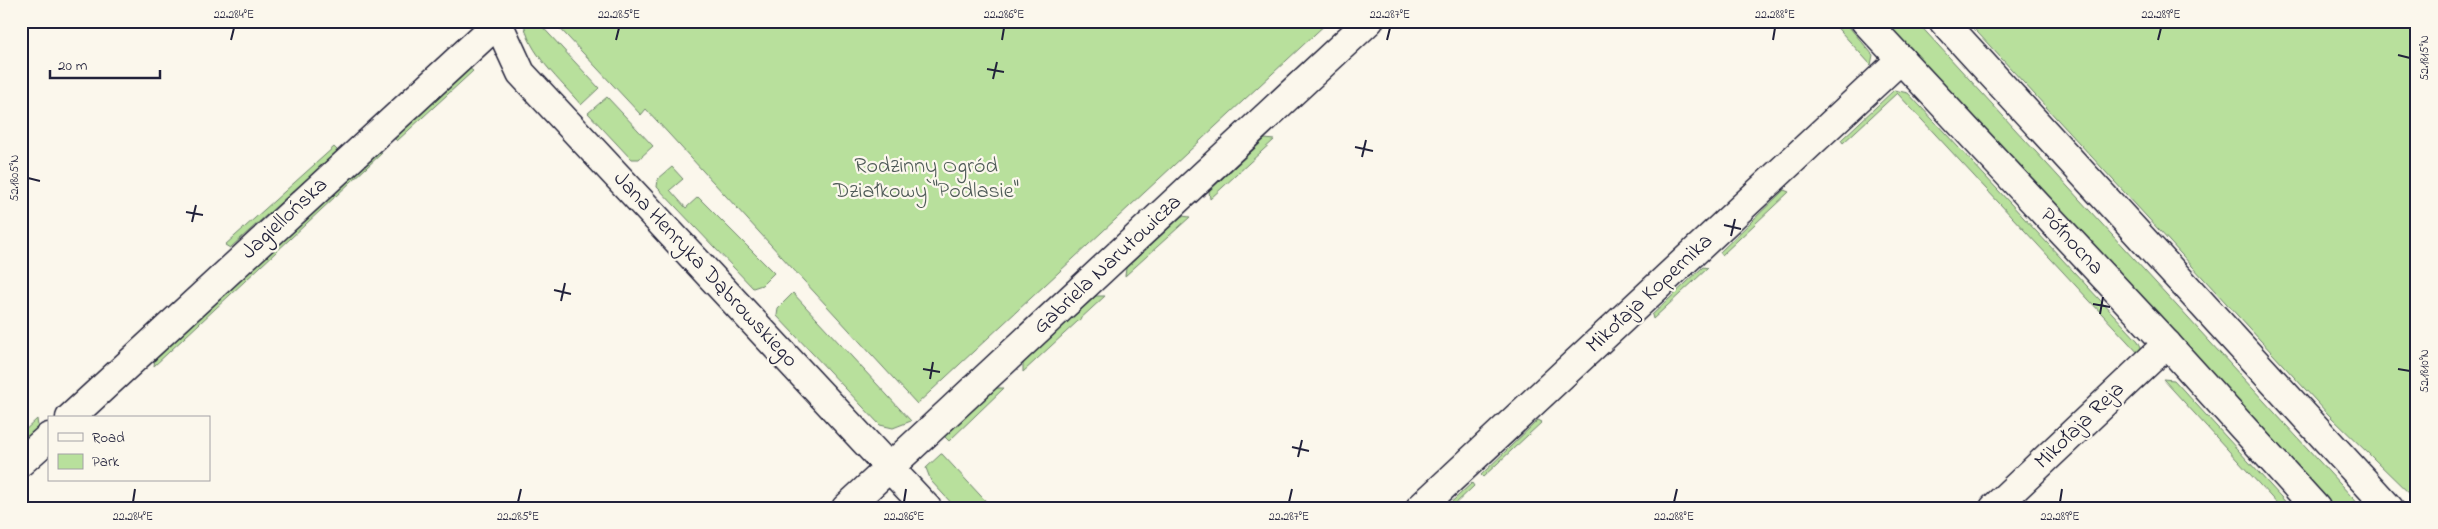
<svg xmlns="http://www.w3.org/2000/svg" width="2438" height="529" font-family="'Indie Flower',sans-serif">
	<style>
		.green { fill: #b8e09c; stroke: #6d816c }
		.lines { fill: none; stroke-linecap: round; stroke-linejoin: round }
		.street-casing { stroke: #22223b; stroke-width: 31 }
		.secondary-casing { stroke: #22223b; stroke-width: 31 }
		.street { stroke: #fbf7ec; stroke-width: 28 }
		.secondary { stroke: #fbf7ec; stroke-width: 28 }
		.ticks { fill: none; stroke: #22223b; stroke-width: 2 }
		.labels { text-anchor: middle; dominant-baseline: central; stroke-width: 4.5; stroke-linejoin: round; paint-order: stroke }
		.park-label { font-size: 22px; fill: #4f5b58; stroke: #fbf7ec }
		.street-label { font-size: 22px; fill: #22223b; stroke: #fbf7ec }
		.neatline { fill: none; stroke: #22223b; stroke-width: 2 }
		.ticks-label { font-size: 12px; text-anchor: middle; fill: #22223b }
	</style>
	<rect width="100%" height="100%" fill="#fbf7ec"/>
	<filter id="ink" filterUnits="userSpaceOnUse"><feTurbulence type="fractalNoise" baseFrequency=".02" numOctaves="2"/><feDisplacementMap in="SourceGraphic" scale="10" xChannelSelector="R" yChannelSelector="G"/><feConvolveMatrix kernelMatrix="1 2 1 2 8 2 1 2 1" color-interpolation-filters="sRGB"/></filter>
	<g filter="url(#ink)">
		<g class="green">
			<path d="M 524,21 L 537,21 L 599,88 L 581,105 C 562,82 526,51 524,21 Z"/>
			<path d="M 553,21 L 1329,21 L 917,404 L 646,109 L 641,115 Z"/>
			<path d="M 1831,21 L 1844,21 L 1873,55 L 1871,65 Z"/>
			<path d="M 1879,21 L 1916,21 L 2362,508 L 2328,508 Z"/>
			<path d="M 1967,21 L 2417,21 L 2417,501 L 2328,414 Z"/>
			<path d="M 469,68 L 473,71 L 397,141 L 393,137 Z"/>
			<path d="M 1894,90 L 1908,93 L 2138,341 L 2141,347 L 2140,355 L 1897,93 L 1843,143 L 1841,140 Z"/>
			<path d="M 607,97 L 653,146 L 639,159 L 631,159 L 588,113 Z"/>
			<path d="M 1265,139 L 1274,140 L 1210,199 L 1209,191 Z"/>
			<path d="M 334,147 L 338,151 L 230,248 L 225,245 Z"/>
			<path d="M 378,148 L 382,153 L 154,366 L 155,358 Z"/>
			<path d="M 672,167 L 683,179 L 670,190 L 686,208 L 698,197 L 774,273 L 762,285 L 753,288 L 657,187 L 658,179 Z"/>
			<path d="M 1784,190 L 1789,192 L 1722,255 L 1720,252 Z"/>
			<path d="M 1182,216 L 1190,217 L 1125,276 L 1126,268 Z"/>
			<path d="M 1703,267 L 1708,268 L 1653,319 L 1652,315 Z"/>
			<path d="M 793,293 L 911,421 L 893,428 L 880,425 L 777,316 L 778,308 Z"/>
			<path d="M 1096,296 L 1105,296 L 1023,372 L 1023,363 Z"/>
			<path d="M 2163,379 L 2174,380 L 2291,508 L 2281,508 Z"/>
			<path d="M 996,388 L 1004,388 L 949,441 L 944,436 Z"/>
			<path d="M 37,419 L 38,427 L 21,443 L 21,434 Z"/>
			<path d="M 1538,420 L 1542,422 L 1483,477 L 1481,475 Z"/>
			<path d="M 941,454 L 942,454 L 992,508 L 956,508 L 931,481 L 926,468 Z"/>
			<path d="M 1472,483 L 1474,486 L 1451,508 L 1445,508 Z"/>
		</g>
		<g class="lines">
			<g class="street-casing">
				<g id="street">
					<path d="M 497,21 L 521,73 L 927,508"/>
					<path d="M 1865,21 L 2167,344 L 2316,508"/>
					<path d="M 70,418 L 500,21"/>
					<path d="M 21,462 L 49,437"/>
					<path d="M 846,508 L 1369,21"/>
					<path d="M 1420,508 L 1901,59"/>
					<path d="M 1994,508 L 2167,344"/>
				</g>
			</g>
			<g class="secondary-casing">
				<path id="secondary" d="M 1943,21 L 2389,508"/>
			</g>
			<use href="#street" class="street"/>
			<use href="#secondary" class="secondary"/>
		</g>
	</g>
	<path class="ticks" d="M 231,40 L 234,28M 616,40 L 619,28M 1002,40 L 1004,28M 1387,40 L 1390,28M 1773,40 L 1775,28M 2158,40 L 2161,28M 2398,55 L 2410,58M 987,69 L 1004,72M 993,79 L 997,62M 1355,147 L 1373,151M 1362,157 L 1366,140M 28,178 L 40,181M 186,212 L 203,215M 192,222 L 196,205M 1724,225 L 1741,229M 1731,236 L 1735,219M 554,290 L 571,294M 561,301 L 565,283M 2093,304 L 2110,307M 2100,314 L 2103,297M 923,369 L 940,372M 2398,369 L 2410,371M 930,379 L 933,362M 1292,447 L 1309,451M 1298,457 L 1302,440M 133,502 L 135,489M 518,502 L 521,489M 904,502 L 906,489M 1289,502 L 1292,489M 1674,502 L 1677,489M 2060,502 L 2062,489"/>
	<g class="labels">
		<g class="park-label">
			<text x="926" y="167">Rodzinny Ogród<tspan x="926" dy="25">Działkowy "Podlasie"</tspan></text>
		</g>
		<g class="street-label">
			<text transform="translate(285 219) rotate(-43)">Jagiellońska</text>
			<text transform="translate(2071 242) rotate(47)">Północna</text>
			<text transform="translate(1108 265) rotate(-43)">Gabriela Narutowicza</text>
			<text transform="translate(705 270) rotate(47)">Jana Henryka Dąbrowskiego</text>
			<text transform="translate(1650 294) rotate(-43)">Mikołaja Kopernika</text>
			<text transform="translate(2080 426) rotate(-44)">Mikołaja Reja</text>
		</g>
	</g>
	<rect width="2438" height="529" fill="none" stroke="#fbf7ec" stroke-width="55"/>
	<rect x="48" y="416" width="162" height="65" fill="#fbf7ec" stroke="#a4a2a5"/>
	<rect x="58" y="433" width="25" height="8" fill="#fbf7ec" stroke="#a4a2a5"/>
	<text x="92" y="442" font-size="15" fill="#22223b">Road</text>
	<rect x="58" y="454" width="25" height="15" fill="#b8e09c" stroke="#a4a2a5"/>
	<text x="92" y="466" font-size="15" fill="#22223b">Park</text>
	<path d="M50 70v8h110v-8" fill="none" stroke="#22223b" stroke-width="2.5"/>
	<text x="58" y="70" font-size="15" fill="#22223b" stroke="#fbf7ec" stroke-width="4" paint-order="stroke">20 m</text>
	<rect x="28" y="28" width="2382" height="474" class="neatline"/>
	<g class="ticks-label">
		<text x="234" y="18">22.284°E</text>
		<text x="619" y="18">22.285°E</text>
		<text x="1004" y="18">22.286°E</text>
		<text x="1390" y="18">22.287°E</text>
		<text x="1775" y="18">22.288°E</text>
		<text x="2161" y="18">22.289°E</text>
		<text transform="translate(2424 58) rotate(-90)" y="4">52.1815°N</text>
		<text transform="translate(14 178) rotate(-90)" y="4">52.1805°N</text>
		<text transform="translate(2424 371) rotate(-90)" y="4">52.1810°N</text>
		<text x="133" y="520">22.284°E</text>
		<text x="518" y="520">22.285°E</text>
		<text x="904" y="520">22.286°E</text>
		<text x="1289" y="520">22.287°E</text>
		<text x="1674" y="520">22.288°E</text>
		<text x="2060" y="520">22.289°E</text>
	</g>
</svg>
